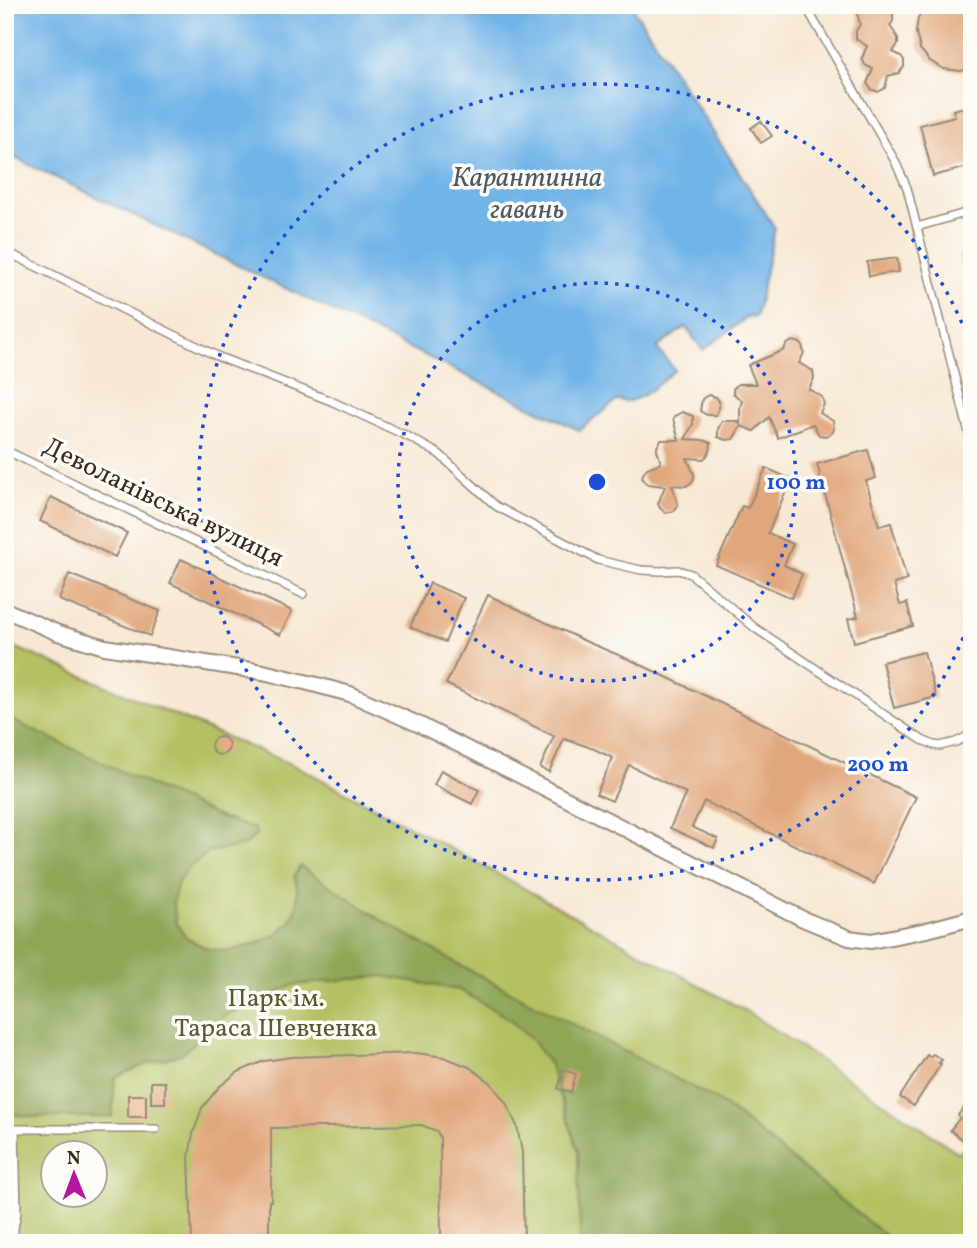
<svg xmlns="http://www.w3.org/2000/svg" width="977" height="1248" font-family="Vollkorn,serif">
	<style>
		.industrial { fill: #d1bfbe }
		.green { fill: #b4c062; stroke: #787540; stroke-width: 2; fill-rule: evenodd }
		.forest { fill: #8fa658; stroke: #65683b; stroke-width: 2 }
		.water { fill: #71b4e7; stroke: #566f82; stroke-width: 2 }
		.building { fill: #e1a77b }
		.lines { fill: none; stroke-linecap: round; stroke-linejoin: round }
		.service-casing { stroke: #998979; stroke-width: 10 }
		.minor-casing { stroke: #998979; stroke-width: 18 }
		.service { stroke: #fff; stroke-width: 7 }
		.minor { stroke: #fff; stroke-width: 14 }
		.ring { fill: none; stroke: #1d4ed8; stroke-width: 3.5; stroke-dasharray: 3.5 7 }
		.labels { text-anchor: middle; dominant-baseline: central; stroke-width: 7; stroke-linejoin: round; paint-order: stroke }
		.street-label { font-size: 26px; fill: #3b2a1e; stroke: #fdfcf7 }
		.park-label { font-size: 26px; fill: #5f5732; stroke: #fdfcf7 }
		.water-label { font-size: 28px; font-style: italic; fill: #4e5a64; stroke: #fdfcf7 }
		.centre { fill: #1d4ed8; stroke: #fdfcf7; stroke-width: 3.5 }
		.ring-label { font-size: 21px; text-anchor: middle; font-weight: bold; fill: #1d4ed8; stroke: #fdfcf7; stroke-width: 7; stroke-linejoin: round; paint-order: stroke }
	</style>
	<rect width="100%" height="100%" fill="#fdfcf7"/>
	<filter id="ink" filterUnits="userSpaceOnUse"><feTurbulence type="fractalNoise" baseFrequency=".0143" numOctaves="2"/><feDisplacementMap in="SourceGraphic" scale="14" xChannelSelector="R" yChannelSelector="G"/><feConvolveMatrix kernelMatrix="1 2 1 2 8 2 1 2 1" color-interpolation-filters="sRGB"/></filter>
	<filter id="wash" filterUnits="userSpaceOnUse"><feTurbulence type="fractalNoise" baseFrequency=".00686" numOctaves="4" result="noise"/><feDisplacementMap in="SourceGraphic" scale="28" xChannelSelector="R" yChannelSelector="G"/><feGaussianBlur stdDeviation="1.57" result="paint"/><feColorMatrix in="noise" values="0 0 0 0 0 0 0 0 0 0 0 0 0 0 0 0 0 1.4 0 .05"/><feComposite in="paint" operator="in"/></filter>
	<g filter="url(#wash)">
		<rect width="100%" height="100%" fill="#f7e8d4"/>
		<path class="industrial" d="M 972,252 L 972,306 L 958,255 Z"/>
		<path class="green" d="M 5,643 L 302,769 L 518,885 L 746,1011 L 959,1153 L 972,1140 L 972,1243 L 5,1243 ZM 52,1154 L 94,1154 L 94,1196 L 52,1196 Z"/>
		<g class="forest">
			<path d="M 5,717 L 221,818 L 255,829 L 256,835 L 245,845 L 209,852 L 188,868 L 178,882 L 173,901 L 176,923 L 188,939 L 208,949 L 228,951 L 256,944 L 277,934 L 290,922 L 297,907 L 297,887 L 294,876 L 300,866 L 380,919 L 458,964 L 717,1100 L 740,1117 L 775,1146 L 894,1243 L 580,1243 L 578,1150 L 550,1065 L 531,1039 L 508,1018 L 459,990 L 383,976 L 293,985 L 226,1015 L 181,1054 L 146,1064 L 115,1078 L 112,1117 L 35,1117 L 5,1113 Z"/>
			<path d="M 5,1139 C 13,1156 10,1188 10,1208 L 5,1213 Z"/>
		</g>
		<path class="water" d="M 5,5 L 631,5 L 775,228 L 756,316 L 752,318 L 749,316 L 703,350 L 685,327 L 657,348 L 675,370 C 661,381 637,407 618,400 L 579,430 L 5,153 Z"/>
		<g id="blocks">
			<g class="building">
				<path d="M 855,5 L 887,5 L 893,14 L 893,21 L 890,26 L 898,38 L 898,44 L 893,52 L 901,56 L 904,60 L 904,67 L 899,73 L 888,76 L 885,88 L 878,92 L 871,89 L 867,83 L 873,69 L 865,65 L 862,58 L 867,46 L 856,39 L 856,31 L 860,24 Z"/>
				<path d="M 925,5 L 972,5 L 972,68 L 961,71 L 944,69 L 930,61 L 920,49 L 916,32 L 918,18 Z"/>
				<path d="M 972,105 L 972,166 L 933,176 L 920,125 L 955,116 L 953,110 Z"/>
				<path d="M 761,121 L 772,136 L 761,143 L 751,128 Z"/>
				<path d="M 897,258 L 899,272 L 869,276 L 867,262 Z"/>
				<path d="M 792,341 L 800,343 L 802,345 L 804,353 L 799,363 L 813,371 L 814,378 L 809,389 L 822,397 L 824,404 L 820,413 L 833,421 L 834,429 L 833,432 L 826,436 L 819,435 L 813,424 L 778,438 L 769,417 L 754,431 L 741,426 L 733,439 L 726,440 L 718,437 L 718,429 L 722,421 L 737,421 L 740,424 L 740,407 L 742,401 L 733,393 L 733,389 L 738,384 L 756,384 L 748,365 L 784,350 L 786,345 Z"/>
				<path d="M 708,395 L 716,397 L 719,401 L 719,407 L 716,415 L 707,415 L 700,411 L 702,399 Z"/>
				<path d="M 682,412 L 693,416 L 693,424 L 685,439 L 703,440 L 711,443 L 710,451 L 706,457 L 703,459 L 687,458 L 694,474 L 694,478 L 692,482 L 686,486 L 672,485 L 678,505 L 674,511 L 666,513 L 660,508 L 658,504 L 665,486 L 647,484 L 642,478 L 643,474 L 647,468 L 661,463 L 657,450 L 657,447 L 661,440 L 679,440 L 673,419 L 675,416 Z"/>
				<path d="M 868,450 L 876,478 L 866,481 L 879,526 L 891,523 L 907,580 L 894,584 L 900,605 L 907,603 L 913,626 L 854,642 L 848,619 L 858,617 L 817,464 Z"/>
				<path d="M 766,468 L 791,479 L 768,533 L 793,544 L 784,565 L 802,574 L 792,598 L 716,565 L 742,506 L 748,508 Z"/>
				<path d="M 51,497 L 127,533 L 115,557 L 40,521 Z"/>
				<path d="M 181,559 L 292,611 L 280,635 L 170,583 Z"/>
				<path d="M 69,574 L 160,611 L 150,636 L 59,600 Z"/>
				<path d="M 430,583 L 464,598 L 445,642 L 410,627 Z"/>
				<path d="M 488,595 L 587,642 L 633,661 L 916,797 L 874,884 L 704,801 L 692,827 L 718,839 L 714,848 L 670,828 L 686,793 L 629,765 L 612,801 L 596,794 L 613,758 L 592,748 L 564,739 L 549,772 L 540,768 L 554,736 L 446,684 Z"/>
				<path d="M 924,652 L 936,697 L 894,708 L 882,662 Z"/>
				<circle cx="220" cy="746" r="9"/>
				<path d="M 441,770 L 479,790 L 472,804 L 434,785 Z"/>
				<path d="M 417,1053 L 444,1057 L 469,1067 L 490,1082 L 506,1103 L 517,1126 L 522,1152 L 524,1243 L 441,1243 L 440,1138 L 437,1131 L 421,1125 L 271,1128 L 271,1201 L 269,1201 L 269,1243 L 192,1243 L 189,1157 L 193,1134 L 202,1108 L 219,1087 L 238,1072 L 264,1061 L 292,1057 Z"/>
				<path d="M 933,1054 L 942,1060 L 939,1063 L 941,1064 L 914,1106 L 900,1097 L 927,1055 L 930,1057 Z"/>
				<path d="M 563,1070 L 576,1074 L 571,1092 L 558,1089 Z"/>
				<rect x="151" y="1082" width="14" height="21"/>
				<rect x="128" y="1095" width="18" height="22"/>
				<path d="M 972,1098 L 972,1137 L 967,1143 L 950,1130 L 960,1118 L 958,1115 Z"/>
			</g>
		</g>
	</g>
	<g filter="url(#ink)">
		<use href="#blocks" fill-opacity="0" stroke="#998979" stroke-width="2"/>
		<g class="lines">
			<g class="service-casing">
				<g id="service">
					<path d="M 805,5 L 895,161 L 907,188 L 972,445"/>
					<path d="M 917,227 L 972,211"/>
					<path d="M 5,251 L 219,357 L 331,401 L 409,437 L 439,454 L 496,506 L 598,560 L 641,570 L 660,571 L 678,570 L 691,574 L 755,628 L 922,740 L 934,745 L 940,746 L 956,742 L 972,734"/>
					<path d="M 5,450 L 303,594"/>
					<path d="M 5,1127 L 15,1129 L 156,1129"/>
					<path d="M 14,1243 L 14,1229 L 17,1212 L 15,1129"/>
				</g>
			</g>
			<g class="minor-casing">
				<path id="minor" d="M 5,610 L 58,633 L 105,647 L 263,672 L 313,684 L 350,694 L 420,725 L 803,919 L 849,938 L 871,941 L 927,930 L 972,918"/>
			</g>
			<use href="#service" class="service"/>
			<use href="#minor" class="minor"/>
		</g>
	</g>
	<g class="ring">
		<circle cx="597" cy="482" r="199"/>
		<path d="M971 618A398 398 0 1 1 971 346"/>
	</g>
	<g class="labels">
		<g class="street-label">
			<text transform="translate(163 503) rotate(26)">Деволанівська вулиця</text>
		</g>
		<g class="park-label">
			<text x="276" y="999">Парк ім.<tspan x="276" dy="30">Тараса Шевченка</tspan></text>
		</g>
		<g class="water-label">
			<text x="527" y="178">Карантинна<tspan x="527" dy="32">гавань</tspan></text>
		</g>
	</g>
	<circle cx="597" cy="482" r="10" class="centre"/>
	<g class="ring-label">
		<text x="796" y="489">100 m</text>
		<text x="878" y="771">200 m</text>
	</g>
	<rect width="977" height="1248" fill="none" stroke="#fdfcf7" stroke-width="28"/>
	<g transform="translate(74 1174) rotate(359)"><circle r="33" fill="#fdfcf7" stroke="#afa8a0" stroke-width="2"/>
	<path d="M0-5L12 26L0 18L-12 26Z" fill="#b5179e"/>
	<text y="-10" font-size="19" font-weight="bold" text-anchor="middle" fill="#3b2a1e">N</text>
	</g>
</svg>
